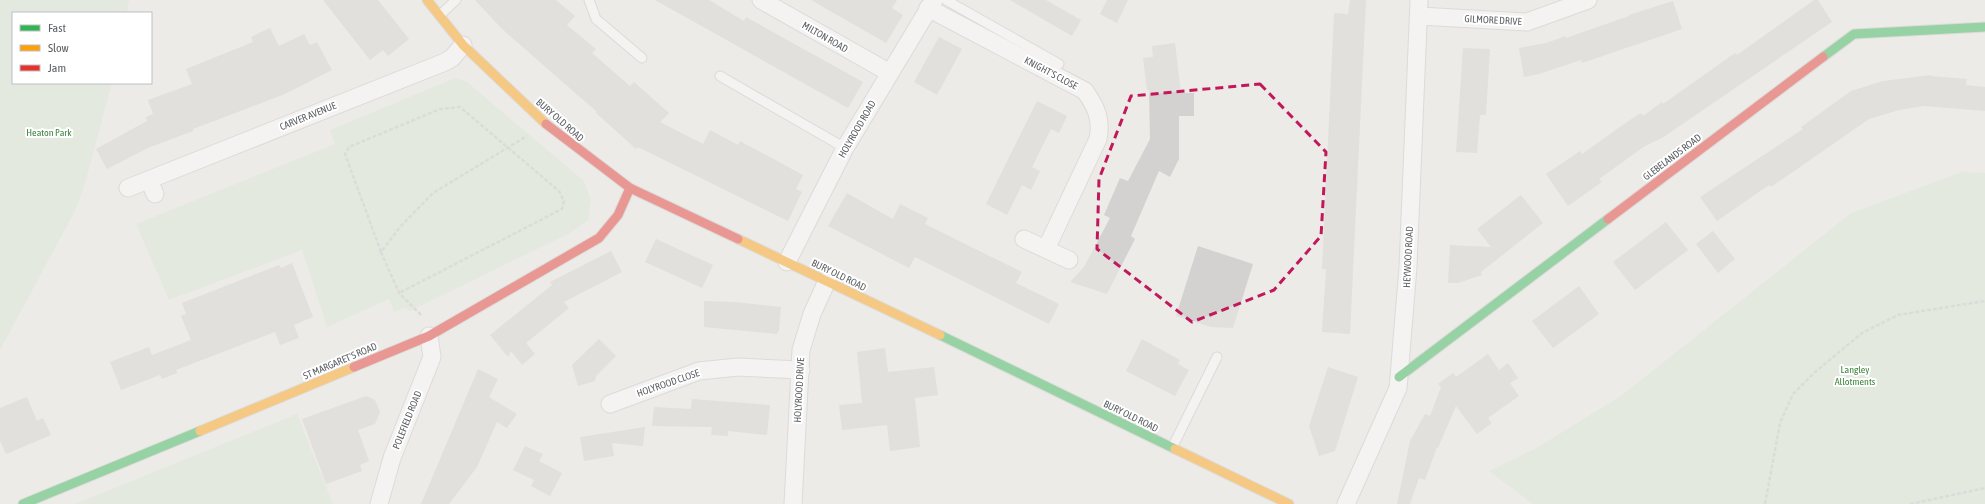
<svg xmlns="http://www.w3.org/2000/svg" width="1985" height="504" font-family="'Asap Condensed',sans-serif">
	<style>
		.green { fill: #d7e7d4 }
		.building { fill: #d3d2d1 }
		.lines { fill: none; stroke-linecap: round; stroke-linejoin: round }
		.lane-casing { stroke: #c7c7c7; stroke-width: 11 }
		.street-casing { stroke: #c7c7c7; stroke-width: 19 }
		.fast-casing { stroke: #c9c9c9; stroke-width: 11 }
		.slow-casing { stroke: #c9c9c9; stroke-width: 11 }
		.jam-casing { stroke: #c9c9c9; stroke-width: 11 }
		.path { stroke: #c6cbc9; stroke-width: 2.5; stroke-dasharray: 4 2; stroke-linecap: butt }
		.lane { stroke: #fcfcfc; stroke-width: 9 }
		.street { stroke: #fcfcfc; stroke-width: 17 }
		.fast { stroke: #30b455; stroke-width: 9 }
		.slow { stroke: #ff9f0a; stroke-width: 9 }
		.jam { stroke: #e5322d; stroke-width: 9 }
		.marked { fill: none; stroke: #c2185b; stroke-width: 3; stroke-dasharray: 8 5; stroke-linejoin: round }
		.labels { text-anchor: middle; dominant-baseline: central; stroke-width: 4; stroke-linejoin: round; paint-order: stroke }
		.street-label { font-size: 10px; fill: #5d6165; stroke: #fff }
		.park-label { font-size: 10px; fill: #3d853c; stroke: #fff }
	</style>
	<rect width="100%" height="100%" fill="#ecebe8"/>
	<g class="green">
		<path d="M 0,0 L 129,0 L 127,13 L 13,13 L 13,83 L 112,83 L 84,187 L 75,211 L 0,350 Z"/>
		<path d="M 455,78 L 467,82 L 584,181 L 591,200 L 588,220 L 570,233 L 410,311 L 404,308 L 394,312 L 389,299 L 327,327 L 302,250 L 169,300 L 136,224 L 335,144 L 330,130 Z"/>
		<path d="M 1962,172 L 1985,173 L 1985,504 L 1533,504 L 1489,471 L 1538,447 L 1621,396 L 1851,213 Z"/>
		<path d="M 297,414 L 333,504 L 75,504 Z"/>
	</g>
	<g class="building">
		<path d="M 323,0 L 378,0 L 409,39 L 388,56 L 383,50 L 370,60 Z"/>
		<path d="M 475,0 L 556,0 L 575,16 L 567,25 L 596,49 L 592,53 L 630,86 L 634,82 L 669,113 L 660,122 L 703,144 L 710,130 L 738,145 L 740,141 L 803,175 L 796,189 L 802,192 L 788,221 L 638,147 L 636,149 L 596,113 L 597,112 L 502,29 Z"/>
		<path d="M 655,0 L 709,0 L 744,21 L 746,17 L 863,82 L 848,108 Z"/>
		<path d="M 811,0 L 897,0 L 892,8 L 903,15 L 886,43 Z"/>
		<path d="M 1010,0 L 1046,0 L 1081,20 L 1072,36 Z"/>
		<path d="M 1107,0 L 1128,0 L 1117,23 L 1100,14 Z"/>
		<path d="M 1350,0 L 1366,0 L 1350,334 L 1322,332 L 1326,269 L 1322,269 L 1334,13 L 1348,14 Z"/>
		<path d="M 1814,0 L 1818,0 L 1832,22 L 1662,138 L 1645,146 L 1599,179 L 1602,182 L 1568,206 L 1546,174 L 1580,151 L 1582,154 L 1627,122 L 1641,113 L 1643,116 L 1662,102 L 1663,104 L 1735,53 L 1737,55 Z"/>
		<path d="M 1673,1 L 1682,29 L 1582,63 L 1581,60 L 1539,74 L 1524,77 L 1519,48 L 1546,43 L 1566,36 L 1566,38 L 1629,16 L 1629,15 Z"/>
		<path d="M 270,28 L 279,46 L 304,34 L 310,45 L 317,42 L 332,70 L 285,94 L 193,129 L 193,131 L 148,148 L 107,169 L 96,149 L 147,121 L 146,117 L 153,114 L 148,100 L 192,84 L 186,69 L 253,42 L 251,37 Z"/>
		<path d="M 939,37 L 962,49 L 937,95 L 914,82 Z"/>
		<path d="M 1175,43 L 1181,93 L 1194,93 L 1194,116 L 1179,116 L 1179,159 L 1170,177 L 1159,171 L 1131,236 L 1135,239 L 1107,294 L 1070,282 L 1084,267 L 1110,218 L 1104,215 L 1120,178 L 1128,181 L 1150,139 L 1149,90 L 1147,90 L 1143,58 L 1153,57 L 1152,46 Z"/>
		<path d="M 1463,48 L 1490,49 L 1486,115 L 1480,115 L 1477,153 L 1456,152 Z"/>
		<path d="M 1931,75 L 1931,76 L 1967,79 L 1966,85 L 1985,87 L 1985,111 L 1924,106 L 1899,110 L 1869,119 L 1771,187 L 1769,185 L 1717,221 L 1700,197 L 1803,129 L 1801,127 L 1851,91 L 1883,81 Z"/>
		<path d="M 1037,101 L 1067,116 L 1059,133 L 1051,129 L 1032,167 L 1040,171 L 1031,190 L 1022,185 L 1007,215 L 986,204 Z"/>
		<path d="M 847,193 L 893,219 L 900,204 L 928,218 L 925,224 L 1022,272 L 1016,283 L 1059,304 L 1049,324 L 915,257 L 909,268 L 828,226 Z"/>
		<path d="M 1521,195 L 1543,223 L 1481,272 L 1482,275 L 1458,283 L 1448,283 L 1450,245 L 1491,247 L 1477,229 Z"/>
		<path d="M 1666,222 L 1688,250 L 1635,290 L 1613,262 Z"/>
		<path d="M 1713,231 L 1735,259 L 1718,273 L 1696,244 Z"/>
		<path d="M 656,239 L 713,265 L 702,288 L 645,262 Z"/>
		<path d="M 1198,246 L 1253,264 L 1233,328 L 1211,327 L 1176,316 Z"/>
		<path d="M 611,251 L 622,272 L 564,302 L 569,308 L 526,343 L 535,354 L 522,365 L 511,351 L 508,357 L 490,335 L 552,285 L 550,282 Z"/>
		<path d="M 292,263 L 313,317 L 294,325 L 299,338 L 280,345 L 275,332 L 176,370 L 177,373 L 162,379 L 160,375 L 121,390 L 110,362 L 149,347 L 152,355 L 191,340 L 181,316 L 186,314 L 182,303 L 279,265 L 281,268 Z"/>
		<path d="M 1579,286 L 1599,314 L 1553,348 L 1532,321 Z"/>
		<path d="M 704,301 L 734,302 L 781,307 L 779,331 L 778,331 L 777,334 L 704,327 Z"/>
		<path d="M 599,339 L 616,356 L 596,376 L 595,381 L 578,386 L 572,365 Z"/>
		<path d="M 1142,339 L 1180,360 L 1178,364 L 1189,370 L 1175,396 L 1126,371 Z"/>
		<path d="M 885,348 L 888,372 L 934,367 L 938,395 L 915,398 L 920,447 L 890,451 L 887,425 L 842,430 L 839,405 L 862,403 L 857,352 Z"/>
		<path d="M 1488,354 L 1499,370 L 1508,363 L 1518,378 L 1510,383 L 1519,396 L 1488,418 L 1492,423 L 1477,434 L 1456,406 L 1438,448 L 1437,447 L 1425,480 L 1419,478 L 1410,504 L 1397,504 L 1410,441 L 1425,414 L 1430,416 L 1441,387 L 1438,384 L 1453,373 L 1456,377 Z"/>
		<path d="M 1328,367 L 1358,377 L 1335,451 L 1319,456 L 1309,426 Z"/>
		<path d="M 478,369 L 498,379 L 489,397 L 517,414 L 507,428 L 497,422 L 477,467 L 449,504 L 421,504 Z"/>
		<path d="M 366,396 L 375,400 L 380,412 L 375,424 L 358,430 L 369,461 L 360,465 L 362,471 L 326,484 L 302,419 Z"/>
		<path d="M 27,397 L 37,421 L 43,418 L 51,435 L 6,454 L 0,441 L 0,408 Z"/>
		<path d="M 692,399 L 770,405 L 767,435 L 728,431 L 728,436 L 711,435 L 712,427 L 652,426 L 654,407 L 691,409 Z"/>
		<path d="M 645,427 L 643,446 L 612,443 L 614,456 L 584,461 L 580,437 Z"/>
		<path d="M 525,446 L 543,454 L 539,461 L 562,473 L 550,496 L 531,486 L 534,480 L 513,470 Z"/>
	</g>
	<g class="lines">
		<g class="lane-casing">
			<g id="lane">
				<path d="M 589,0 L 596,19 L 642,58"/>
				<path d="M 946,0 L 1059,64"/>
				<path d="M 440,15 L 456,0"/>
				<path d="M 720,76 L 845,148"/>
				<path d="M 1172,448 L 1217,357"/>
			</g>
		</g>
		<g class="street-casing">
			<g id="street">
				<path d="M 761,0 L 890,73"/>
				<path d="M 928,8 L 1085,91 C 1096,107 1102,119 1098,139 L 1046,249"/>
				<path d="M 1419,16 L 1527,22 L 1588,0"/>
				<path d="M 149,180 L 155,194"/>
				<path d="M 128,188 L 445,62 L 452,58 L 463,45"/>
				<path d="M 1024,239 L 1069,260"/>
				<path d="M 787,262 L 845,148 L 934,0"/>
				<path d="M 610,404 L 699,371 L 738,367 L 801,370"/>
				<path d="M 379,504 L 392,458 L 432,357 L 429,336"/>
				<path d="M 793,504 L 801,350 L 812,314 L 827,281"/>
				<path d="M 1346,504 L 1398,388 L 1399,377 L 1408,267 L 1419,0"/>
			</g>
		</g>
		<g class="fast-casing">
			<g id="fast">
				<path d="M 1823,57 L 1854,34 L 1985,27"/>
				<path d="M 940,335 L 1175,449"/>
				<path d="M 1399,377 L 1608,219"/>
				<path d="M 23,504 L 200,431"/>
			</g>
		</g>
		<g class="slow-casing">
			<g id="slow">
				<path d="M 427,0 L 463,45 L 546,124"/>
				<path d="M 738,239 L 940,335"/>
				<path d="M 200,431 L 354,367"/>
				<path d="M 1175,449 L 1289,504"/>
			</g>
		</g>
		<g class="jam-casing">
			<g id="jam">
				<path d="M 546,124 L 630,188 L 738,239"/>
				<path d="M 1608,219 L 1823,57"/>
				<path d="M 354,367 L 429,336 L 599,238 L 618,215 L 630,188"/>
			</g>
		</g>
		<g class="path">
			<path d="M 381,252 L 345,154 L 349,147 L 440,109 L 460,107 L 559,191 L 564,201 L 562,209 L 399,293"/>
			<path d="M 421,315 L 399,293 L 381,252 L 400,227 L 433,193 L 527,136"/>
			<path d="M 1765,504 L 1780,423 L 1793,394 L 1814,373 L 1862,333 L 1898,315 L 1985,301"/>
			<path d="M 1910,504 L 1985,488"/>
		</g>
		<use href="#lane" class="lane"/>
		<use href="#street" class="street"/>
		<use href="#fast" class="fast"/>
		<use href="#slow" class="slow"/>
		<use href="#jam" class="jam"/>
	</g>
	<path d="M0 0H1985V504H0ZM 1260,84 L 1326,152 L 1321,236 L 1274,290 L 1192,322 L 1097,249 L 1099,179 L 1131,96 Z" fill="#ecebe8" fill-opacity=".55" fill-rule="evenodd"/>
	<path class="marked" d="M 1260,84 L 1326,152 L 1321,236 L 1274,290 L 1192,322 L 1097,249 L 1099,179 L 1131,96 Z"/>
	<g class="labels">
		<g class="street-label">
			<text transform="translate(1493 20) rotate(3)">GILMORE DRIVE</text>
			<text transform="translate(825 37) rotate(30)">MILTON ROAD</text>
			<text transform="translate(1051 73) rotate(28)">KNIGHT'S CLOSE</text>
			<text transform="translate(308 116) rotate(-22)">CARVER AVENUE</text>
			<text transform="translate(560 120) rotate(41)">BURY OLD ROAD</text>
			<text transform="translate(857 129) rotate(-60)">HOLYROOD ROAD</text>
			<text transform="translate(1672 157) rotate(-37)">GLEBELANDS ROAD</text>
			<text transform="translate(1408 257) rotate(-87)">HEYWOOD ROAD</text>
			<text transform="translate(839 275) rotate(26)">BURY OLD ROAD</text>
			<text transform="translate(340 361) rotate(-23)">ST MARGARET'S ROAD</text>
			<text transform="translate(668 383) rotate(-19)">HOLYROOD CLOSE</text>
			<text transform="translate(799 390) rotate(-87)">HOLYROOD DRIVE</text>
			<text transform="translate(1131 416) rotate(26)">BURY OLD ROAD</text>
			<text transform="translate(407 420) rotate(-68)">POLEFIELD ROAD</text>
		</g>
		<g class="park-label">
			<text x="49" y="132">Heaton Park</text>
			<text x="1855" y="369">Langley<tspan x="1855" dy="12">Allotments</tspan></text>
		</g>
	</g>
	<rect x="12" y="12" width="140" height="72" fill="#ffffff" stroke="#bec0c1"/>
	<rect x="20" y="25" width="20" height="6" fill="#30b455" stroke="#bec0c1"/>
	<text x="48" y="32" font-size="12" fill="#5d6165">Fast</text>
	<rect x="20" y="45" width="20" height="6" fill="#ff9f0a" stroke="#bec0c1"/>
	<text x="48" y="52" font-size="12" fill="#5d6165">Slow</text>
	<rect x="20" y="65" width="20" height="6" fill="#e5322d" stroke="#bec0c1"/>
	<text x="48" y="72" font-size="12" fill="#5d6165">Jam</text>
</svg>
